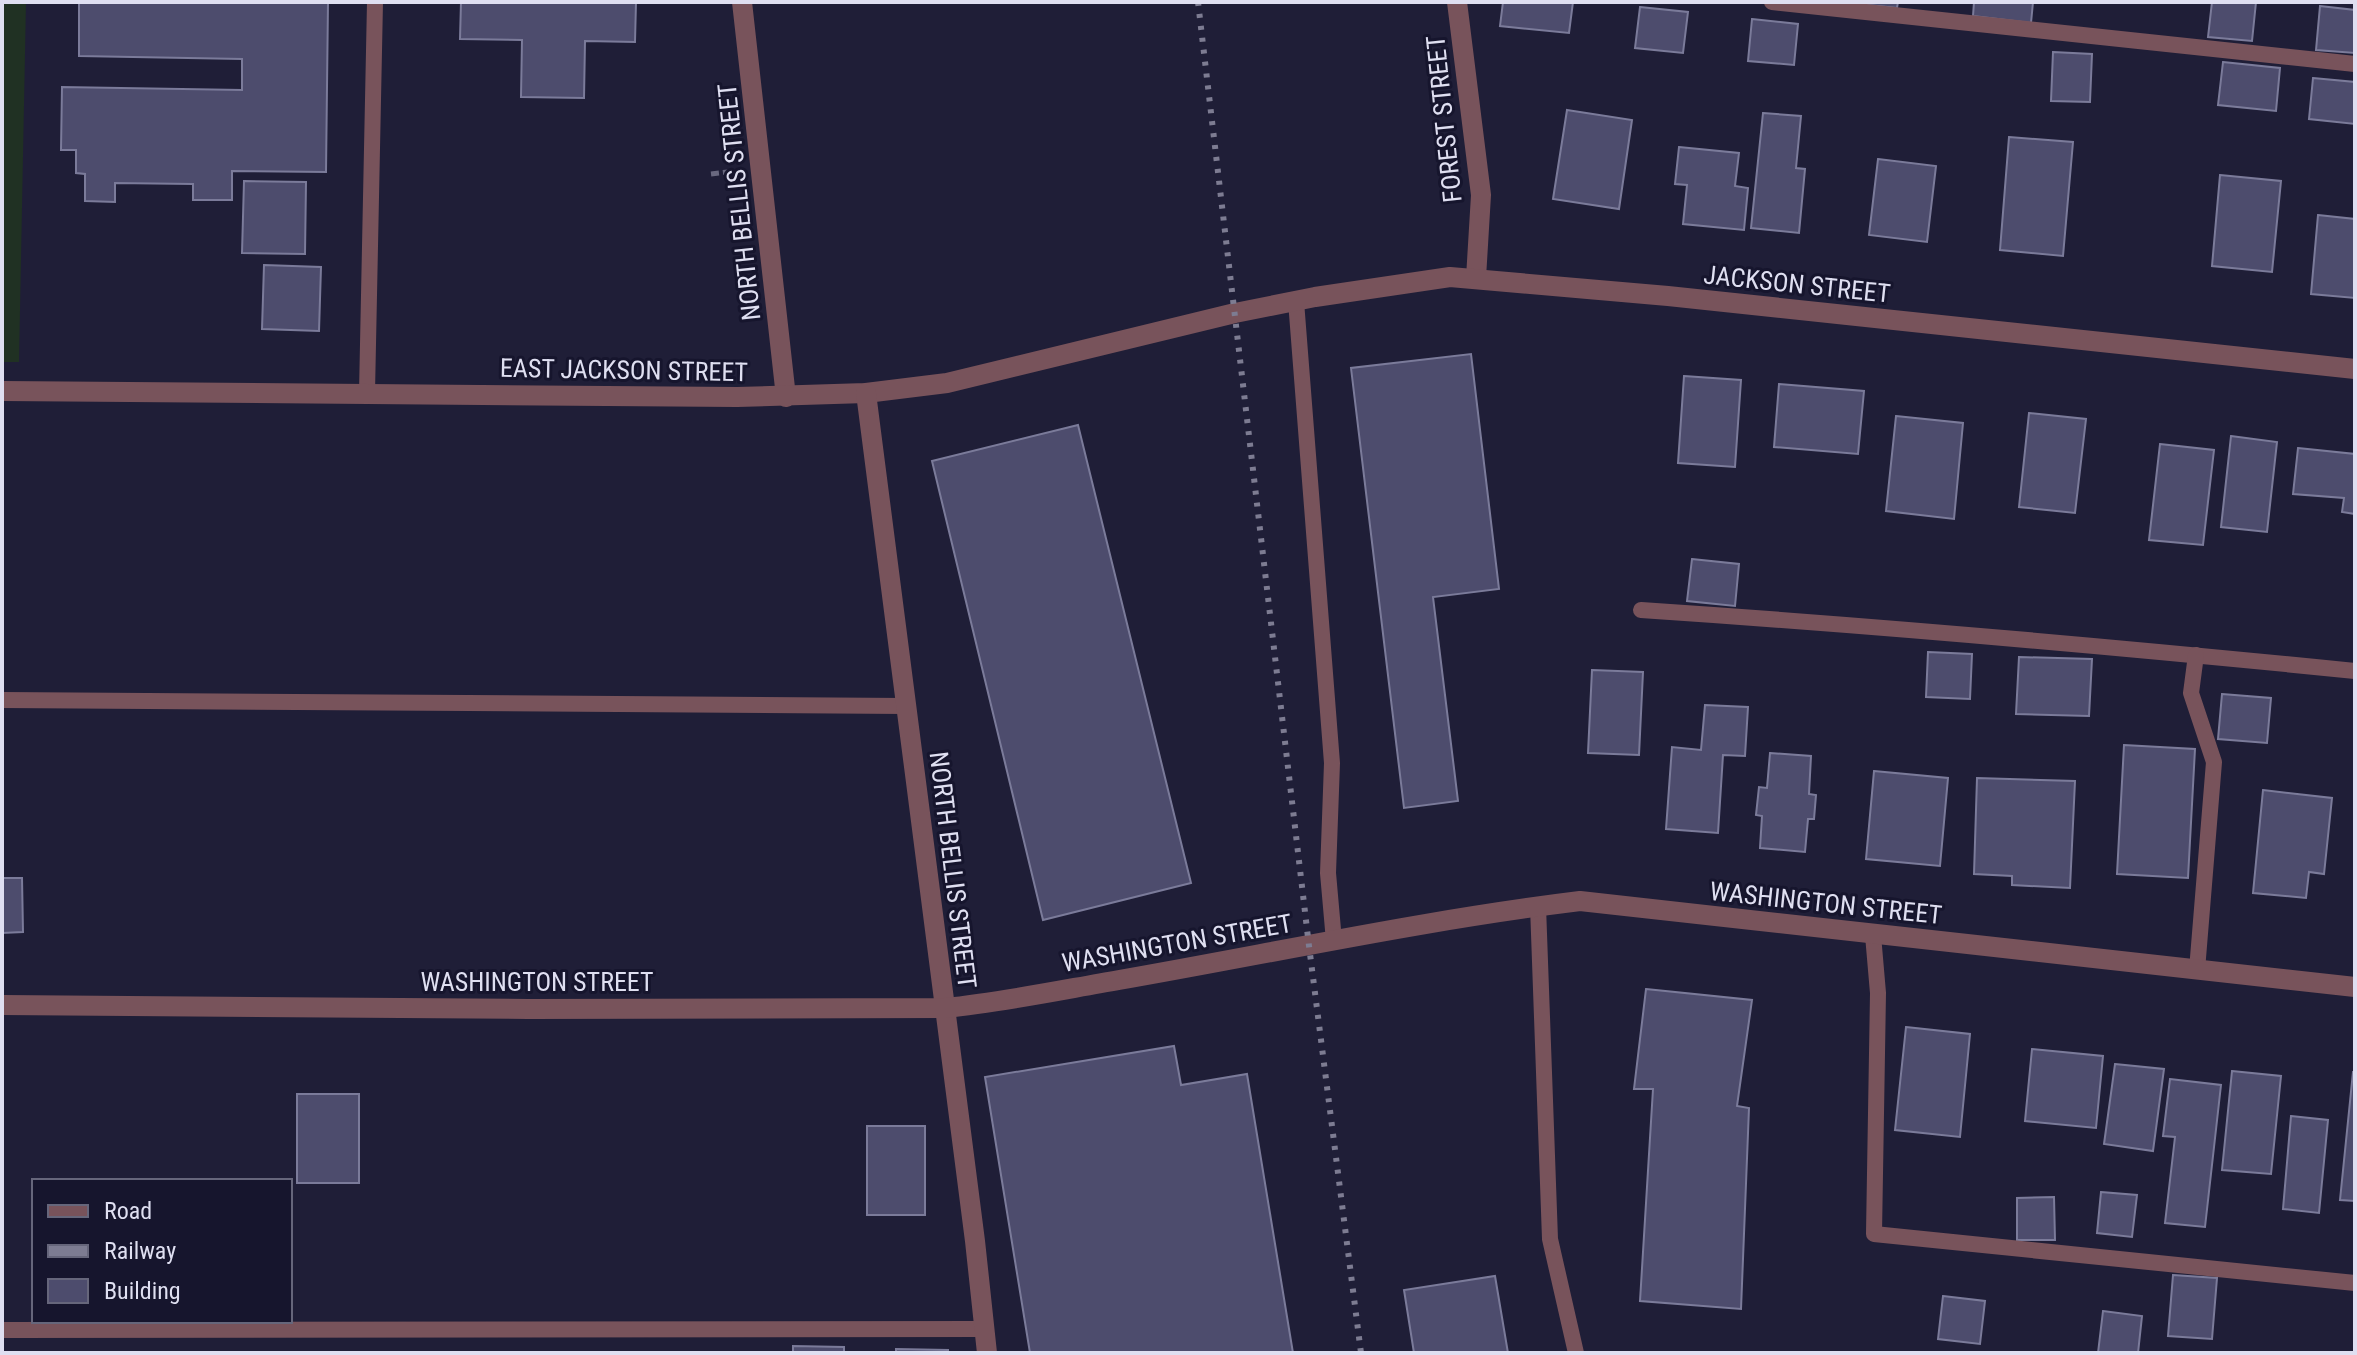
<svg xmlns="http://www.w3.org/2000/svg" width="2357" height="1355" font-family="'Roboto Condensed',sans-serif">
	<style>
		.green { fill: #203123 }
		.building { fill: #4d4c6d; stroke: #7b7b9a; stroke-width: 2 }
		.lines { fill: none; stroke-linecap: round; stroke-linejoin: round }
		.path { stroke: #69687f; stroke-width: 5; stroke-dasharray: 8 4; stroke-linecap: butt }
		.service { stroke: #78535b; stroke-width: 16 }
		.minor { stroke: #78535b; stroke-width: 20 }
		.tertiary { stroke: #78535b; stroke-width: 20 }
		.rail { stroke: #7d7c92; stroke-width: 6; stroke-dasharray: 4 8; stroke-linecap: butt }
		.labels { text-anchor: middle; dominant-baseline: central; stroke-width: 6; stroke-linejoin: round; paint-order: stroke }
		.street-label { font-size: 26px; fill: #dfdff1; stroke: #16152d }
	</style>
	<rect width="100%" height="100%" fill="#1f1e37"/>
	<path class="green" d="M 2,2 L 26,2 L 19,362 L 2,362 Z"/>
	<g class="building">
		<path d="M 79,2 L 328,2 L 326,172 L 232,171 L 232,200 L 193,200 L 193,184 L 115,183 L 115,202 L 85,201 L 85,174 L 76,173 L 76,150 L 61,150 L 62,87 L 242,90 L 242,59 L 79,56 Z"/>
		<path d="M 461,2 L 636,2 L 635,42 L 585,41 L 584,98 L 521,97 L 522,40 L 460,39 Z"/>
		<path d="M 1503,2 L 1573,2 L 1569,33 L 1500,26 Z"/>
		<path d="M 1858,2 L 1898,2 L 1897,8 L 1858,4 Z"/>
		<path d="M 1974,2 L 2033,2 L 2031,23 L 1973,16 Z"/>
		<path d="M 2212,2 L 2256,2 L 2252,41 L 2208,37 Z"/>
		<path d="M 2320,6 L 2355,10 L 2355,53 L 2316,50 Z"/>
		<path d="M 1640,7 L 1688,12 L 1683,53 L 1635,48 Z"/>
		<path d="M 1752,19 L 1798,24 L 1794,65 L 1748,61 Z"/>
		<path d="M 2053,52 L 2092,54 L 2090,102 L 2051,101 Z"/>
		<path d="M 2223,62 L 2280,68 L 2276,111 L 2218,105 Z"/>
		<path d="M 2313,78 L 2355,82 L 2355,124 L 2309,119 Z"/>
		<path d="M 1567,110 L 1632,120 L 1619,209 L 1553,199 Z"/>
		<path d="M 1763,113 L 1801,116 L 1796,168 L 1805,169 L 1799,233 L 1751,228 Z"/>
		<path d="M 2009,137 L 2073,142 L 2063,256 L 2000,250 Z"/>
		<path d="M 1679,147 L 1739,153 L 1735,186 L 1748,188 L 1744,230 L 1683,224 L 1687,185 L 1675,184 Z"/>
		<path d="M 1878,159 L 1936,166 L 1927,242 L 1869,235 Z"/>
		<path d="M 2220,175 L 2281,181 L 2272,272 L 2212,266 Z"/>
		<path d="M 244,181 L 306,182 L 305,254 L 242,253 Z"/>
		<path d="M 2318,215 L 2355,219 L 2355,298 L 2311,294 Z"/>
		<path d="M 264,265 L 321,267 L 319,331 L 262,329 Z"/>
		<path d="M 1471,354 L 1499,589 L 1433,597 L 1458,801 L 1404,808 L 1351,368 Z"/>
		<path d="M 1684,376 L 1741,380 L 1735,467 L 1678,463 Z"/>
		<path d="M 1779,384 L 1864,391 L 1858,454 L 1774,447 Z"/>
		<path d="M 2029,413 L 2086,419 L 2075,513 L 2019,507 Z"/>
		<path d="M 1896,416 L 1963,423 L 1954,519 L 1886,511 Z"/>
		<path d="M 1078,425 L 1191,883 L 1043,920 L 932,461 Z"/>
		<path d="M 2231,436 L 2277,442 L 2267,532 L 2221,527 Z"/>
		<path d="M 2160,444 L 2214,450 L 2203,545 L 2149,540 Z"/>
		<path d="M 2298,448 L 2355,454 L 2355,514 L 2342,512 L 2344,498 L 2293,494 Z"/>
		<path d="M 1692,559 L 1739,564 L 1735,606 L 1687,601 Z"/>
		<path d="M 1928,652 L 1972,654 L 1970,699 L 1926,697 Z"/>
		<path d="M 2019,657 L 2092,659 L 2089,716 L 2016,714 Z"/>
		<path d="M 1592,670 L 1643,672 L 1639,755 L 1588,753 Z"/>
		<path d="M 2222,694 L 2271,698 L 2267,743 L 2218,739 Z"/>
		<path d="M 1705,705 L 1748,707 L 1745,756 L 1723,755 L 1718,833 L 1666,829 L 1672,747 L 1701,750 Z"/>
		<path d="M 2124,745 L 2195,749 L 2188,878 L 2117,874 Z"/>
		<path d="M 1770,753 L 1811,756 L 1809,794 L 1816,795 L 1814,819 L 1808,819 L 1805,852 L 1760,848 L 1762,816 L 1756,815 L 1759,787 L 1767,788 Z"/>
		<path d="M 1874,771 L 1948,778 L 1940,866 L 1866,859 Z"/>
		<path d="M 1977,778 L 2075,781 L 2070,888 L 2012,885 L 2012,876 L 1974,874 Z"/>
		<path d="M 2263,790 L 2332,798 L 2324,874 L 2309,872 L 2306,898 L 2253,893 Z"/>
		<path d="M 2,878 L 22,878 L 23,932 L 2,933 Z"/>
		<path d="M 1646,989 L 1752,1000 L 1737,1106 L 1749,1108 L 1741,1309 L 1640,1301 L 1653,1089 L 1634,1089 Z"/>
		<path d="M 1906,1027 L 1970,1034 L 1960,1137 L 1895,1130 Z"/>
		<path d="M 1174,1046 L 1181,1085 L 1247,1074 L 1293,1353 L 1030,1353 L 985,1077 Z"/>
		<path d="M 2032,1049 L 2103,1056 L 2096,1128 L 2025,1121 Z"/>
		<path d="M 2115,1064 L 2164,1069 L 2153,1151 L 2104,1144 Z"/>
		<path d="M 2232,1071 L 2281,1076 L 2271,1174 L 2222,1170 Z"/>
		<path d="M 2353,1072 L 2355,1072 L 2355,1201 L 2340,1200 Z"/>
		<path d="M 2170,1079 L 2221,1085 L 2205,1227 L 2165,1223 L 2175,1137 L 2163,1136 Z"/>
		<rect x="297" y="1094" width="62" height="89"/>
		<path d="M 2291,1116 L 2328,1120 L 2319,1213 L 2283,1209 Z"/>
		<rect x="867" y="1126" width="58" height="89"/>
		<path d="M 2101,1192 L 2137,1195 L 2132,1237 L 2097,1233 Z"/>
		<path d="M 2054,1197 L 2055,1240 L 2017,1240 L 2017,1198 Z"/>
		<path d="M 2173,1275 L 2217,1278 L 2212,1339 L 2168,1336 Z"/>
		<path d="M 1495,1276 L 1508,1353 L 1414,1353 L 1404,1290 Z"/>
		<path d="M 1943,1296 L 1985,1301 L 1980,1344 L 1938,1339 Z"/>
		<path d="M 2103,1311 L 2142,1316 L 2138,1353 L 2098,1353 Z"/>
		<path d="M 793,1346 L 844,1347 L 844,1353 L 793,1353 Z"/>
		<path d="M 896,1349 L 948,1350 L 948,1353 L 896,1353 Z"/>
	</g>
	<g class="lines">
		<path class="path" d="M 711,174 L 728,172"/>
		<g class="service">
			<path d="M 1772,2 L 2355,64"/>
			<path d="M 1296,301 L 1332,763 L 1328,873 L 1334,941"/>
			<path d="M 367,393 L 375,2"/>
			<path d="M 1641,610 C 1880,626 2117,647 2355,671"/>
			<path d="M 2196,655 L 2191,693 L 2214,762 L 2197,970"/>
			<path d="M 2,700 L 906,706"/>
			<path d="M 1538,906 L 1550,1239 L 1576,1353"/>
			<path d="M 1873,935 L 1878,993 L 1874,1234 L 2355,1283"/>
			<path d="M 2,1330 L 984,1329"/>
		</g>
		<g class="minor">
			<path d="M 742,2 L 786,397"/>
			<path d="M 1457,2 L 1481,195 L 1476,278"/>
			<path d="M 2,391 L 737,397 L 866,393 L 947,383 L 1235,313 L 1315,297 L 1450,277 L 1668,296 L 2355,369"/>
			<path d="M 866,393 L 975,1241 L 987,1353"/>
		</g>
		<path class="tertiary" d="M 2,1005 L 528,1009 L 945,1008 C 1004,1002 1061,990 1119,980 C 1273,953 1425,920 1580,901 L 2355,987"/>
		<path class="rail" d="M 1198,2 L 1309,946 L 1361,1353"/>
	</g>
	<g class="labels">
		<g class="street-label">
			<text transform="translate(1444 119) rotate(-96)">FOREST STREET</text>
			<text transform="translate(739 202) rotate(-96)">NORTH BELLIS STREET</text>
			<text transform="translate(1797 284) rotate(6)">JACKSON STREET</text>
			<text transform="translate(624 370) rotate(1)">EAST JACKSON STREET</text>
			<text transform="translate(953 870) rotate(83)">NORTH BELLIS STREET</text>
			<text transform="translate(1826 903) rotate(6)">WASHINGTON STREET</text>
			<text transform="translate(1177 943) rotate(-10)">WASHINGTON STREET</text>
			<text x="537" y="982">WASHINGTON STREET</text>
		</g>
	</g>
	<rect width="2357" height="1355" fill="none" stroke="#dfdff1" stroke-width="8"/>
	<rect x="32" y="1179" width="260" height="144" fill="#16152d" stroke="#66667b" stroke-width="2"/>
	<rect x="48" y="1205" width="40" height="12" fill="#78535b" stroke="#66667b" stroke-width="2"/>
	<text x="104" y="1219" font-size="24" fill="#dfdff1">Road</text>
	<rect x="48" y="1245" width="40" height="12" fill="#7d7c92" stroke="#66667b" stroke-width="2"/>
	<text x="104" y="1259" font-size="24" fill="#dfdff1">Railway</text>
	<rect x="48" y="1279" width="40" height="24" fill="#4d4c6d" stroke="#66667b" stroke-width="2"/>
	<text x="104" y="1299" font-size="24" fill="#dfdff1">Building</text>
</svg>
